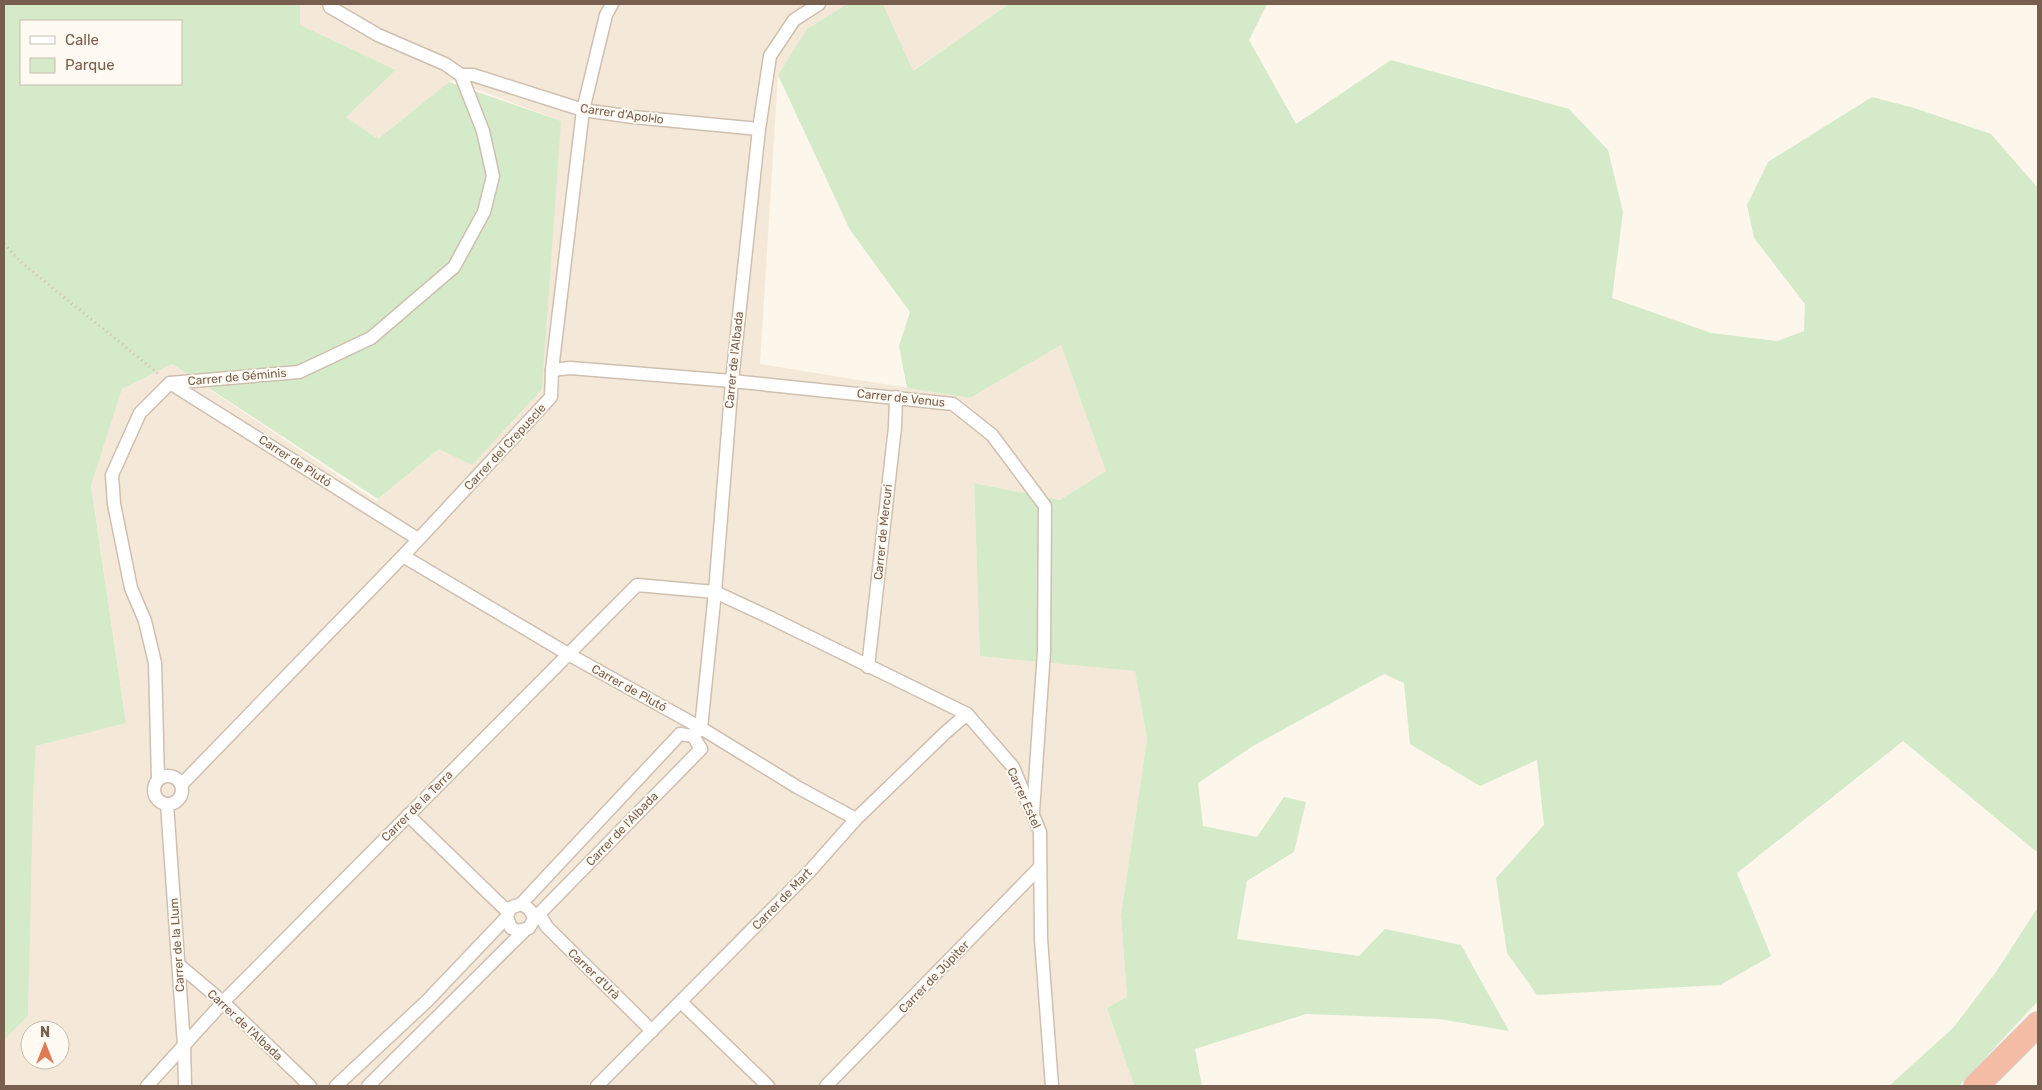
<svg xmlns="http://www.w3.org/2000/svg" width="2042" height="1090" font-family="Rubik,sans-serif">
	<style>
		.residential { fill: #f4e9d9; fill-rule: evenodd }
		.green { fill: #d5eac9; fill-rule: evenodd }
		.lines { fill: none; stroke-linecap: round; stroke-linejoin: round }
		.street-casing { stroke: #cfbfb0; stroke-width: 15 }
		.highway-casing { stroke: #d9d2cd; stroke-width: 26 }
		.path { stroke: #d7bba6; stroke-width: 3; stroke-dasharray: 1 4; stroke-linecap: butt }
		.street { stroke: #fff; stroke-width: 12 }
		.highway { stroke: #f4bca4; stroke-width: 24 }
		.labels { text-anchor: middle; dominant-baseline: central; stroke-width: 4; stroke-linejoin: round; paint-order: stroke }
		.street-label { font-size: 12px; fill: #785e4e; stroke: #fffaf2 }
	</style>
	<rect width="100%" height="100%" fill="#fcf6eb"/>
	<g class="residential">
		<path d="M 300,4 L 847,4 L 807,29 L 778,75 L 760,364 L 970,398 L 1061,345 L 1106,471 L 1061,500 L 974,483 L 980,655 L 1135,670 L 1147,739 L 1121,915 L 1127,997 L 1108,1008 L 1134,1086 L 4,1086 L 4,1040 L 28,1016 L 31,826 L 36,746 L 126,722 L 91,483 L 122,389 L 172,364 L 376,501 L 439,449 L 561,121 L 452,80 L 378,139 L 346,117 L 396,70 L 299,25 ZM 30,1030 L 60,1030 L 60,1060 L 30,1060 Z"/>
		<path d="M 883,4 L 1009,4 L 912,71 Z"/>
	</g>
	<g class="green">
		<path d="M 4,4 L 300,4 L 300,25 L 396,70 L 346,117 L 378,139 L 449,82 L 561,121 L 542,389 L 472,465 L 439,449 L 378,499 L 172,364 L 122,389 L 91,485 L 126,723 L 36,746 L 33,800 L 28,1016 L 4,1040 ZM 21,21 L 181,21 L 181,84 L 21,84 Z"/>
		<path d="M 847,4 L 883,4 L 913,71 L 1009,4 L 1267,4 L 1249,40 L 1296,124 L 1391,60 L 1569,109 L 1608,150 L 1623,212 L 1612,298 L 1711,333 L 1777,341 L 1804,331 L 1805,304 L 1754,238 L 1747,205 L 1768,162 L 1872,97 L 1914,108 L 1991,134 L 2038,188 L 2038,853 L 1903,741 L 1737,873 L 1771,956 L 1720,985 L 1537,995 L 1507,953 L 1496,878 L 1544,825 L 1537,760 L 1480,786 L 1410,744 L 1404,683 L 1384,674 L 1253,746 L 1198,783 L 1203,826 L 1257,837 L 1284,797 L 1306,802 L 1294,852 L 1247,881 L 1237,939 L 1359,956 L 1385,929 L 1461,945 L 1509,1031 L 1439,1019 L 1306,1014 L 1195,1049 L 1202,1086 L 1132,1086 L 1134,1085 L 1107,1008 L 1127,997 L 1121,915 L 1147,739 L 1135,671 L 980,656 L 974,483 L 1060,500 L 1106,471 L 1061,345 L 970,398 L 907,388 L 899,346 L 910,312 L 850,230 L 778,75 L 807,29 Z"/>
		<path d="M 2038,907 L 2038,1001 L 1959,1086 L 1889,1086 L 1953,1028 L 1996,972 Z"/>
	</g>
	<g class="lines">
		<g class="street-casing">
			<g id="street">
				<path d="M 461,75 L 473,75 L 583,110 L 633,117 L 759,129"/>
				<path d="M 552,370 L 570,368 L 732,381 L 953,404 L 992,435 L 1045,506 L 1044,651 L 1033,812"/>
				<path d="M 170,383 L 418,539"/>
				<path d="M 403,556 L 568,654 L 701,728 L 797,787 L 856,819"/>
				<path d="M 868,667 L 895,427 L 896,397"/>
				<path d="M 693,736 L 701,728 L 715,592 L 732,381 L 759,129 L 770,56 L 794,20 L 819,4"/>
				<circle cx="168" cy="790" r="14"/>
				<path d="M 158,779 L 155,663 L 145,621 L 131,588 L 114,504 L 112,475 L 140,413 L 170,383 L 299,372 L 371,338 L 454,267 L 484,212 L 493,176 L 483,131 L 461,75 L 445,64 L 378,35 L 330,7 L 329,4"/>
				<path d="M 182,784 L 403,556 L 551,397 L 552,370 L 583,110 L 606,15 L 612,4"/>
				<path d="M 167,804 L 184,1045 L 185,1086"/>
				<path d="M 408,815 L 508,912"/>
				<path d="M 521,904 L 680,734 L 693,736"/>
				<path d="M 539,914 L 547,927 L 652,1031"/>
				<path d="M 534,919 L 701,749 L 693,736"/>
				<path d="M 179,965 L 223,1002 L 310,1086"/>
				<path d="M 681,1002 L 768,1086"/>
				<path d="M 147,1086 L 227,998 L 637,585 L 715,592 L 771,618 L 967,714 L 1013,767 L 1040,832 L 1041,939 L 1052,1086"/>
				<path d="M 336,1086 L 427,1001 L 507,917 L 510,908 L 521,904 C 529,908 532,911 534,919 L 529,928 L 519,931 L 511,928 L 507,917"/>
				<path d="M 368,1086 L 525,930"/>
				<path d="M 597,1086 L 809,872 L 856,819 L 945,733 L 967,714"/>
				<path d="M 826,1086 L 1040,867"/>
			</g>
		</g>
		<g class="highway-casing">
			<path id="highway" d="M 1976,1086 L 2038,1024"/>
		</g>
		<path class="path" d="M 4,244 L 22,263 L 160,375"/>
		<use href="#street" class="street"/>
		<use href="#highway" class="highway"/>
	</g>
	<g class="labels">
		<g class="street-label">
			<text transform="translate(622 114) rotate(8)">Carrer d'Apol·lo</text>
			<text transform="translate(734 360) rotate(-84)">Carrer de l'Albada</text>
			<text transform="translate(237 377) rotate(-5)">Carrer de Géminis</text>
			<text transform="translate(901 398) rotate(6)">Carrer de Venus</text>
			<text transform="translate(505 447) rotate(-47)">Carrer del Crepuscle</text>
			<text transform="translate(295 461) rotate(33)">Carrer de Plutó</text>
			<text transform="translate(883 532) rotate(-84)">Carrer de Mercuri</text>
			<text transform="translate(629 688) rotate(29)">Carrer de Plutó</text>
			<text transform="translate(1024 798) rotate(66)">Carrer Estel</text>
			<text transform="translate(417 806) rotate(-45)">Carrer de la Terra</text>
			<text transform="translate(622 829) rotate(-46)">Carrer de l'Albada</text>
			<text transform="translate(782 899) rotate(-46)">Carrer de Mart</text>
			<text transform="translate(177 945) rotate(-94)">Carrer de la Llum</text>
			<text transform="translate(594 974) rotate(44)">Carrer d'Urà</text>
			<text transform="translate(934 977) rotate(-46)">Carrer de Júpiter</text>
			<text transform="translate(245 1025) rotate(43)">Carrer de l'Albada</text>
		</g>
	</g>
	<rect width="2042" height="1090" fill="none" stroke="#785e4e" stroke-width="10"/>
	<rect x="20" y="20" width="162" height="65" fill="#fffaf2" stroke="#c9bcb0"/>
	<rect x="30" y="36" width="25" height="8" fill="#ffffff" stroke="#c9bcb0"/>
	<text x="65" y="45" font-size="15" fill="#785e4e">Calle</text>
	<rect x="30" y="58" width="25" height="15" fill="#d5eac9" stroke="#c9bcb0"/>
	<text x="65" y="70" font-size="15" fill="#785e4e">Parque</text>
	<g transform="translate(45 1045)"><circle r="24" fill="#fffaf2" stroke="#c9bcb0"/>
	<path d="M0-4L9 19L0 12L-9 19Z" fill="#e27955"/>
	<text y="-8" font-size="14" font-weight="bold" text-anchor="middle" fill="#785e4e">N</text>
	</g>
</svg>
